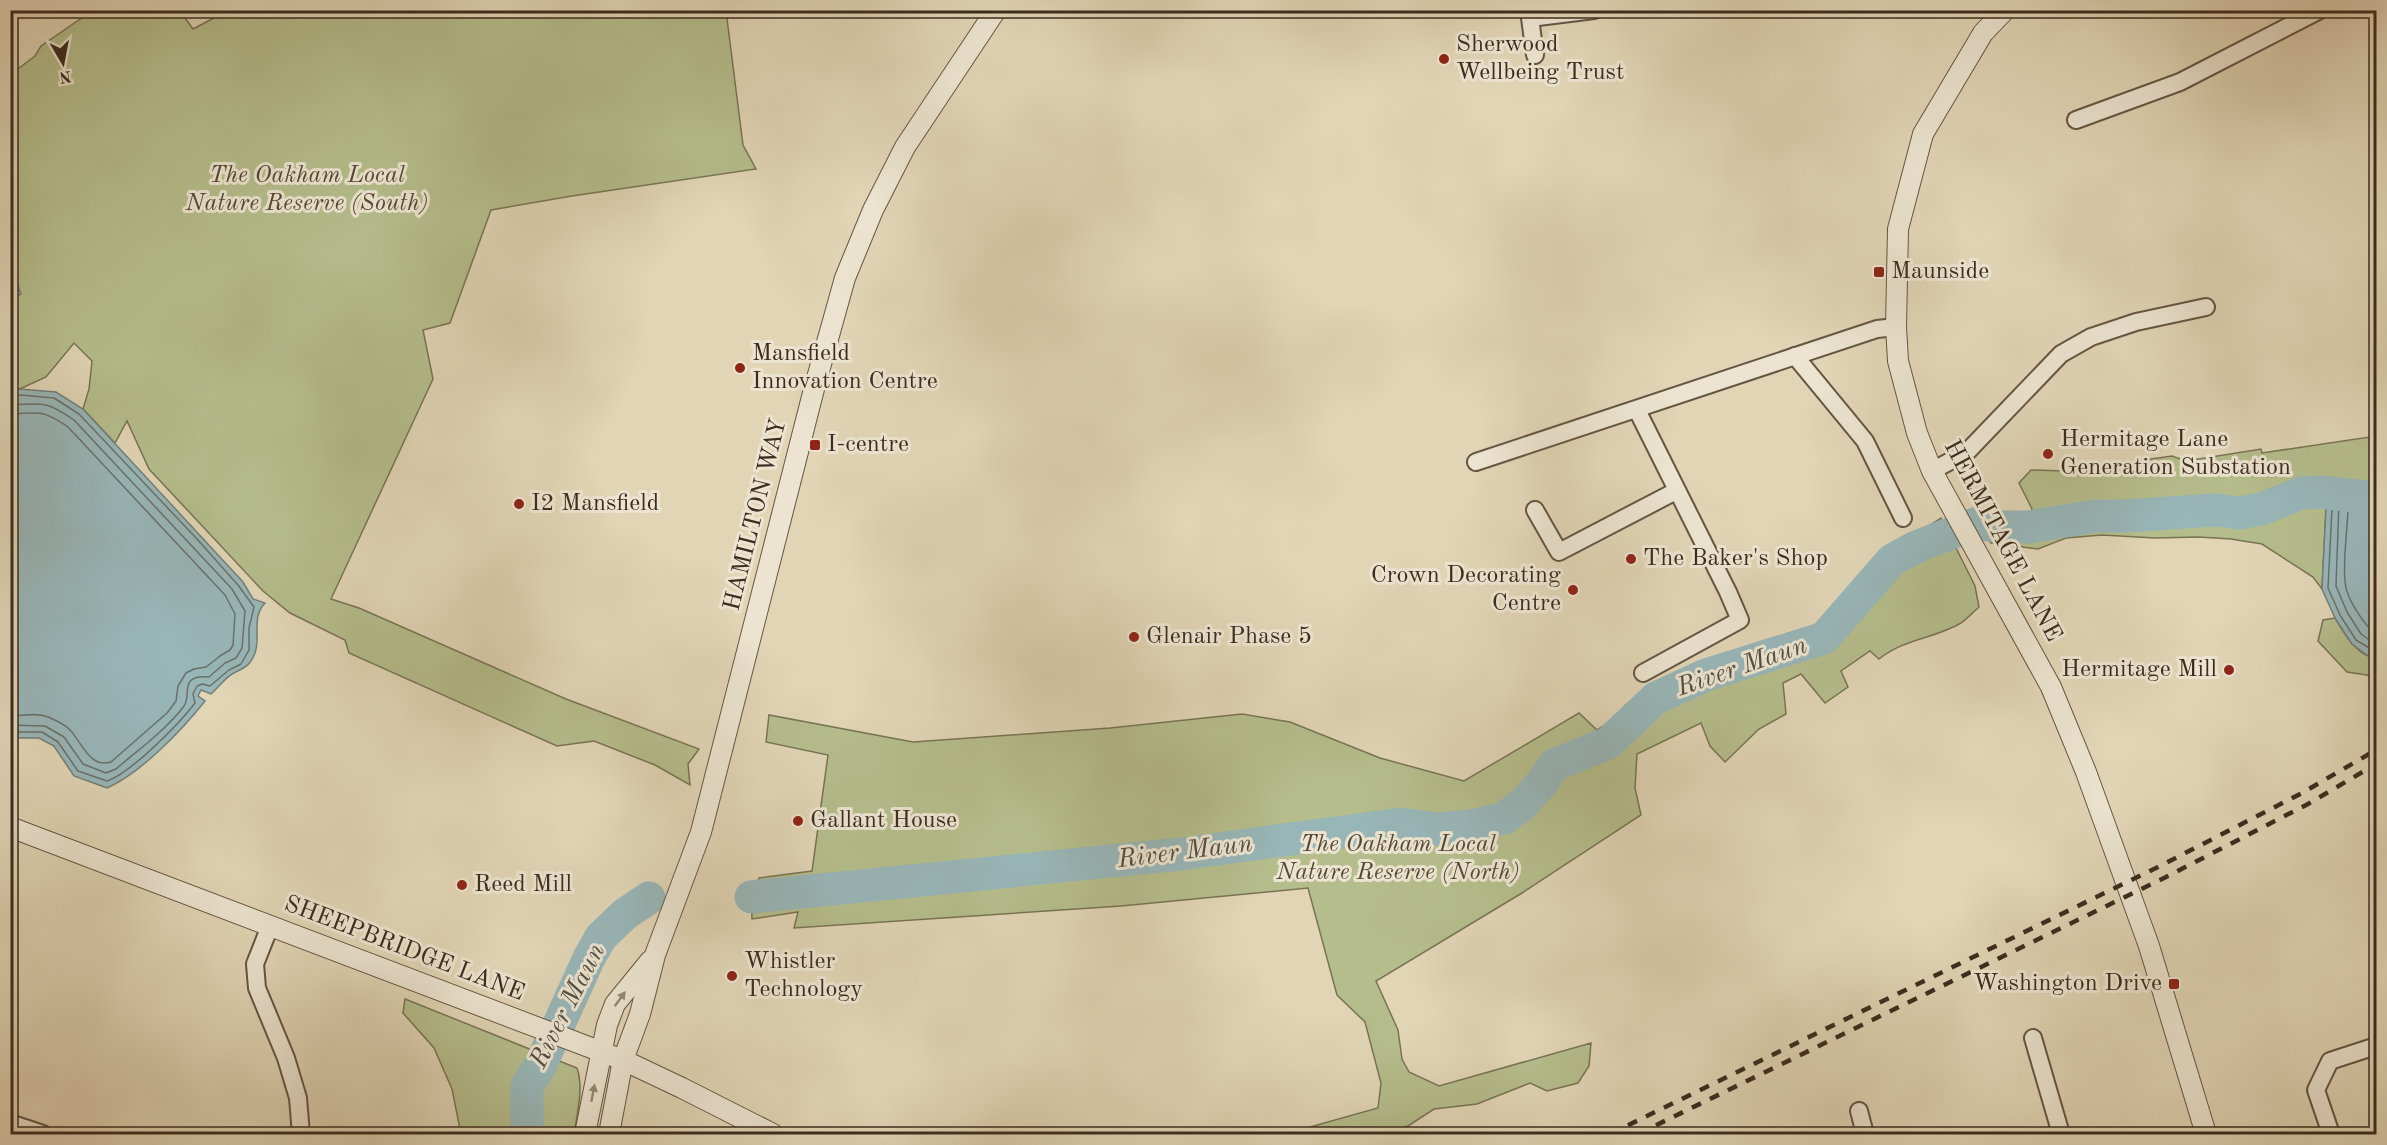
<svg xmlns="http://www.w3.org/2000/svg" width="2387" height="1145" font-family="'Old Standard TT',serif">
	<style>
		.green { fill: #b5bd8c; stroke: #787455; stroke-width: 1.5 }
		.water { fill: #98b6b8; stroke: #737f7a; stroke-width: 1.5 }
		.lines { fill: none; stroke-linecap: round; stroke-linejoin: round }
		.shore { stroke: #6a716b; stroke-width: 1.5 }
		.river { stroke: #98b6b8; stroke-width: 33 }
		.minor-casing { stroke: #655644; stroke-width: 20 }
		.tertiary-casing { stroke: #655644; stroke-width: 22 }
		.minor { stroke: #ece4d0; stroke-width: 16 }
		.tertiary { stroke: #ece4d0; stroke-width: 20 }
		.rail { stroke: #3c2c1e; stroke-width: 4.5; stroke-dasharray: 10 10; stroke-linecap: butt }
		.oneway { fill: #948877 }
		.poi-dot { fill: #8f2418; stroke: #ece4d0; stroke-width: 2 }
		.labels { text-anchor: middle; dominant-baseline: central; stroke-width: 6; stroke-linejoin: round; paint-order: stroke }
		.poi-label { font-size: 24px; fill: #3c2c1e; stroke: #ece4d0; text-anchor: start }
		.park-label { font-size: 24px; font-style: italic; fill: #544934; stroke: #ece4d0 }
		.street-label { font-size: 24px; fill: #3c2c1e; stroke: #ece4d0 }
		.water-label { font-size: 26px; font-style: italic; fill: #534e44; stroke: #ece4d0 }
	</style>
	<rect width="100%" height="100%" fill="#e1d5b6"/>
	<filter id="stains"><feTurbulence type="fractalNoise" baseFrequency=".00333" numOctaves="4"/><feColorMatrix values="0 0 0 0 .2 0 0 0 0 .09 0 0 0 0 .02 0 0 0 .5 -.17"/></filter>
	<radialGradient id="worn" r=".72"><stop offset=".6" stop-color="#630" stop-opacity="0"/><stop offset="1" stop-color="#630" stop-opacity=".3"/></radialGradient>
	<g class="green">
		<path d="M 229,10 L 726,11 L 743,145 L 756,169 L 572,196 L 491,210 L 450,323 L 423,330 L 433,379 L 331,599 L 359,608 L 566,699 L 699,749 L 688,764 L 690,785 L 655,765 L 594,741 L 557,746 L 349,653 L 345,640 L 290,613 L 263,591 L 149,469 L 127,421 L 115,443 L 83,409 L 89,389 L 92,361 L 74,343 L 46,377 L 11,393 L 11,74 L 35,56 L 41,46 L 92,11 L 180,11 L 193,29 Z"/>
		<path d="M 2376,436 L 2376,483 L 2361,482 L 2326,507 L 2322,589 L 2313,577 L 2262,544 L 2231,539 L 2199,537 L 2155,538 L 2102,535 L 2066,538 L 2038,549 L 1991,543 L 1981,531 L 2001,517 L 2030,518 L 2032,509 L 2019,483 L 2031,470 L 2067,471 L 2172,456 L 2186,461 L 2261,449 L 2262,453 Z"/>
		<path d="M 1941,518 L 1975,586 L 1979,607 C 1973,612 1967,619 1961,623 C 1934,639 1905,638 1879,659 L 1870,651 L 1841,671 L 1848,687 L 1825,703 L 1801,674 L 1783,683 L 1786,714 L 1759,729 L 1725,762 L 1710,746 L 1701,723 L 1637,754 L 1635,788 L 1641,815 L 1522,893 L 1376,981 L 1398,1030 L 1402,1059 L 1409,1072 L 1439,1086 L 1591,1043 L 1589,1066 L 1578,1083 L 1547,1091 L 1530,1083 L 1477,1104 L 1434,1109 L 1408,1126 L 1380,1134 L 1285,1134 L 1378,1108 L 1381,1083 L 1365,1022 L 1337,995 L 1308,888 L 1121,906 L 794,928 L 798,912 L 752,919 L 751,897 L 759,878 L 812,871 L 828,755 L 766,742 L 769,715 L 913,742 L 1110,728 L 1242,714 L 1290,722 L 1380,758 L 1464,781 L 1579,713 L 1597,730 L 1619,716 L 1625,705 L 1693,668 L 1826,622 L 1869,573 L 1871,563 Z"/>
		<path d="M 2335,618 C 2345,634 2356,656 2376,658 L 2376,683 L 2367,675 L 2347,672 L 2318,641 L 2323,620 Z"/>
		<path d="M 405,999 L 577,1068 C 584,1087 577,1114 574,1134 L 461,1134 L 452,1089 L 434,1048 L 403,1013 Z"/>
	</g>
	<g class="water">
		<path d="M 10,262 L 21,294 L 11,299 L 10,299 Z"/>
		<path d="M 19,389 L 56,392 L 83,409 L 243,582 L 253,599 L 265,603 C 251,618 261,636 255,653 C 249,668 244,667 232,674 C 224,679 218,688 211,694 L 201,690 L 198,696 L 205,701 C 182,730 141,773 107,788 L 74,776 L 54,746 L 39,738 L 11,738 L 10,393 Z"/>
		<path d="M 2361,482 L 2376,483 L 2376,658 L 2371,658 L 2352,644 L 2335,618 L 2322,589 L 2326,508 L 2319,492 Z"/>
	</g>
	<g class="lines">
		<g class="shore">
			<path d="M 10,398 L 21,395 L 54,398 L 79,414 L 197,539 L 238,585 L 254,607 L 249,628 L 249,650 L 241,664 L 229,670 L 210,686 L 202,684 L 197,686 L 193,694 L 195,703 C 179,724 131,773 107,781 L 78,771 L 58,742 L 42,732 L 10,732"/>
			<path d="M 10,405 C 43,403 46,401 74,420 L 232,589 L 245,611 L 242,648 L 236,658 L 225,663 L 209,677 C 178,674 192,695 184,706 C 166,730 138,750 116,769 L 106,773 L 83,764 L 64,737 L 45,726 L 10,725"/>
			<path d="M 10,414 C 40,413 42,409 68,427 L 225,595 L 235,614 L 233,645 L 230,650 L 220,656 L 206,667 L 194,669 L 186,673 L 178,686 L 176,701 L 167,713 L 111,762 C 89,769 81,740 69,729 C 64,724 55,720 48,717 C 37,712 22,716 10,716"/>
			<path d="M 2376,489 L 2362,488 L 2329,497 L 2332,508 L 2328,588 L 2340,615 L 2356,640 L 2376,652"/>
			<path d="M 2376,496 L 2362,496 L 2339,502 L 2336,586 L 2347,612 L 2361,634 L 2376,645"/>
			<path d="M 2376,505 L 2363,505 L 2348,510 C 2347,533 2343,559 2345,582 C 2346,598 2364,625 2376,634"/>
		</g>
		<g class="river">
			<path d="M 751,897 L 1181,854 L 1401,824 L 1437,829 L 1473,826 L 1504,818 L 1522,805 L 1542,783 L 1554,765 L 1608,743 L 1656,698 L 1706,675 L 1824,638 L 1892,560 L 1916,547 L 1977,523 L 2001,527 L 2028,527 L 2095,516 L 2124,516 L 2215,510 L 2239,513 L 2261,509 L 2301,493 L 2319,492 L 2376,498"/>
			<path d="M 527,1134 L 527,1086 L 540,1066 L 589,958 L 601,937 L 625,914 L 649,898"/>
		</g>
		<g class="minor-casing">
			<g id="minor">
				<path d="M 1535,55 L 1530,18 L 1594,10"/>
				<path d="M 2076,120 L 2180,82 L 2320,10"/>
				<path d="M 1795,356 L 1865,441 L 1903,518"/>
				<path d="M 1637,410 L 1728,592 L 1740,620 L 1643,673"/>
				<path d="M 1476,462 L 1877,329 L 1896,327"/>
				<path d="M 1932,471 L 1967,452 L 2061,354 L 2091,337 L 2136,322 L 2206,307"/>
				<path d="M 1535,510 L 1559,552 L 1676,491"/>
				<path d="M 270,926 L 255,964 L 257,988 L 286,1058 L 298,1098 L 301,1134"/>
				<path d="M 2033,1038 L 2061,1134"/>
				<path d="M 1859,1111 L 1865,1134"/>
				<path d="M 10,1123 L 43,1134"/>
				<path d="M 2331,1134 L 2316,1090 L 2330,1061 L 2376,1046"/>
			</g>
		</g>
		<g class="tertiary-casing">
			<g id="tertiary">
				<path d="M 2005,10 L 1983,33 L 1923,134 L 1898,229 L 1896,327 L 1898,361 L 1917,433 L 1932,471 L 2051,687 L 2086,772 L 2149,946 L 2206,1134"/>
				<path d="M 10,827 L 623,1060 L 682,1088 L 773,1134"/>
				<path d="M 585,1134 L 607,1025 L 615,1004 L 650,961"/>
				<path d="M 609,1134 L 623,1060 L 640,1014 L 655,955 L 701,832 L 814,389 L 845,278 L 873,210 L 905,147 L 996,10"/>
			</g>
		</g>
		<use href="#minor" class="minor"/>
		<use href="#tertiary" class="tertiary"/>
		<g class="rail">
			<path d="M 1610,1134 L 2158,867 L 2302,793 L 2376,750"/>
			<path d="M 1638,1134 L 2164,878 L 2308,804 L 2376,764"/>
		</g>
	</g>
	<defs><path id="oneway-solid" d="M-6-.8H1V-3.2L6.5 0L1 3.2V.8H-6Z" transform="scale(1.5)"/></defs>
	<g class="oneway">
		<use href="#oneway-solid" transform="translate(620 999) rotate(-54)"/>
		<use href="#oneway-solid" transform="translate(593 1093) rotate(-79)"/>
	</g>
	<g class="poi-dot">
		<circle cx="1444" cy="59" r="6"/>
		<rect x="1873" y="266" width="12" height="12" rx="3"/>
		<circle cx="740" cy="368" r="6"/>
		<rect x="809" y="439" width="12" height="12" rx="3"/>
		<circle cx="2048" cy="454" r="6"/>
		<circle cx="519" cy="504" r="6"/>
		<circle cx="1631" cy="559" r="6"/>
		<circle cx="1573" cy="590" r="6"/>
		<circle cx="1134" cy="637" r="6"/>
		<circle cx="2229" cy="670" r="6"/>
		<circle cx="798" cy="821" r="6"/>
		<circle cx="462" cy="885" r="6"/>
		<circle cx="732" cy="976" r="6"/>
		<rect x="2168" y="978" width="12" height="12" rx="3"/>
	</g>
	<g class="labels">
		<g class="poi-label">
			<text x="1456" y="45">Sherwood<tspan x="1456" dy="28">Wellbeing Trust</tspan></text>
			<text x="1891" y="272">Maunside</text>
			<text x="752" y="354">Mansfield<tspan x="752" dy="28">Innovation Centre</tspan></text>
			<text x="2060" y="440">Hermitage Lane<tspan x="2060" dy="28">Generation Substation</tspan></text>
			<text x="827" y="445">I-centre</text>
			<text x="531" y="504">I2 Mansfield</text>
			<text x="1643" y="559">The Baker's Shop</text>
			<text x="1561" y="576" text-anchor="end">Crown Decorating<tspan x="1561" dy="28">Centre</tspan></text>
			<text x="1146" y="637">Glenair Phase 5</text>
			<text x="2217" y="670" text-anchor="end">Hermitage Mill</text>
			<text x="810" y="821">Gallant House</text>
			<text x="474" y="885">Reed Mill</text>
			<text x="744" y="962">Whistler<tspan x="744" dy="28">Technology</tspan></text>
			<text x="2162" y="984" text-anchor="end">Washington Drive</text>
		</g>
		<g class="park-label">
			<text x="307" y="176">The Oakham Local<tspan x="307" dy="28">Nature Reserve (South)</tspan></text>
			<text x="1398" y="845">The Oakham Local<tspan x="1398" dy="28">Nature Reserve (North)</tspan></text>
		</g>
		<g class="street-label">
			<text transform="translate(756 515) rotate(-76)">HAMILTON WAY</text>
			<text transform="translate(2002 541) rotate(62)">HERMITAGE LANE</text>
			<text transform="translate(404 949) rotate(21)">SHEEPBRIDGE LANE</text>
		</g>
		<g class="water-label">
			<text transform="translate(1742 667) rotate(-19)">River Maun</text>
			<text transform="translate(1185 852) rotate(-7)">River Maun</text>
			<text transform="translate(568 1006) rotate(-63)">River Maun</text>
		</g>
	</g>
	<rect width="2387" height="1145" fill="none" stroke="#e1d5b6" stroke-width="36"/>
	<rect x="12" y="12" width="2363" height="1121" fill="none" stroke="#3c2c1e" stroke-width="3"/>
	<rect x="18" y="18" width="2351" height="1109" fill="none" stroke="#3c2c1e" stroke-width="1.5"/>
	<g transform="translate(63 63) rotate(170)" stroke="#ece4d0" stroke-width="4.5" paint-order="stroke">
	<path d="M0-4.5L10 22L0 15L-10 22Z" fill="#3c2c1e"/>
	<text y="-9" font-size="16" font-weight="bold" text-anchor="middle" fill="#3c2c1e">N</text>
	</g>
	<rect width="100%" height="100%" filter="url(#stains)"/>
	<rect width="100%" height="100%" fill="url(#worn)"/>
</svg>
